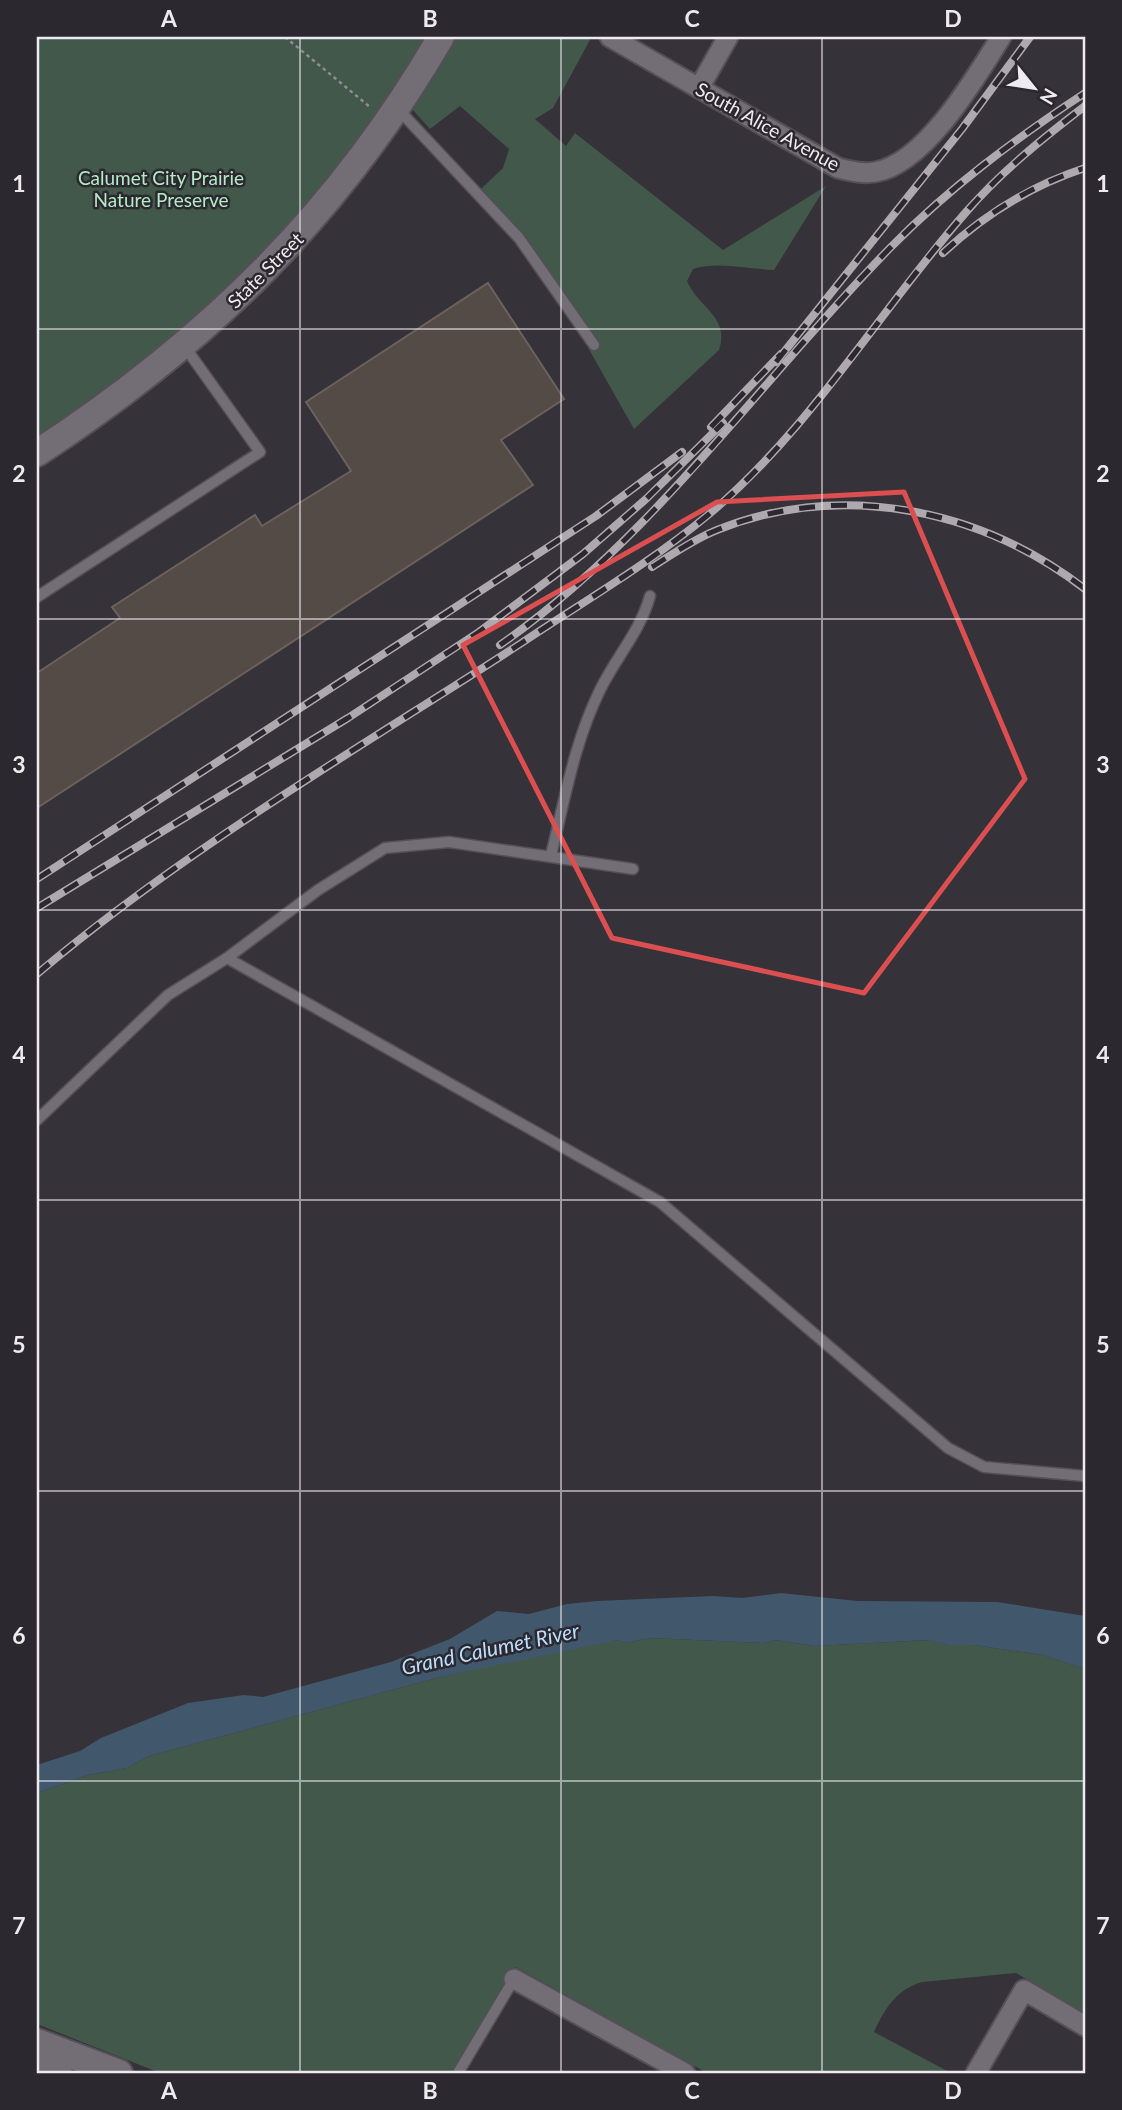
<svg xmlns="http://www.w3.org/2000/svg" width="1122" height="2110" font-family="Lato,sans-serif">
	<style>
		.green { fill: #42584a }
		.water { fill: #41586c }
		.building { fill: #544a46; stroke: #6b615d; stroke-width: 2 }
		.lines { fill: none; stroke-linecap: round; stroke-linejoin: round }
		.lane-casing { stroke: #545056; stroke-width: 13 }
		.street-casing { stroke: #545056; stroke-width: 23 }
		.secondary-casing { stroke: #545056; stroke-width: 30 }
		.path { stroke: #8f8c92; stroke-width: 2.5; stroke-dasharray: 3.5 3.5; stroke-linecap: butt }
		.lane { stroke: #736e76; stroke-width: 10 }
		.street { stroke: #736e76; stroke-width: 19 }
		.secondary { stroke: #736e76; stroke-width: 26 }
		.rail-casing { stroke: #ada9af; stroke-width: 8 }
		.rail { stroke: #2c282f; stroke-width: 5; stroke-dasharray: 16; stroke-linecap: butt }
		.marked { fill: none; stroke: #db4f50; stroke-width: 5; stroke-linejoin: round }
		.grid { fill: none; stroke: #eeebf0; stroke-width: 2; stroke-opacity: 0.55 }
		.labels { text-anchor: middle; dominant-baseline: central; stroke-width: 5; stroke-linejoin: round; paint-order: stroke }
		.street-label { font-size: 19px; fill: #eeebf0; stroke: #2c282f }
		.park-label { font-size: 19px; fill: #b3ebc8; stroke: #2c282f }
		.water-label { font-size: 21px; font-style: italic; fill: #bbdeff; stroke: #2c282f }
		.neatline { fill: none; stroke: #eeebf0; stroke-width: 2.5 }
		.grid-label { font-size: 23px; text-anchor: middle; font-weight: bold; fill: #eeebf0 }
	</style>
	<rect width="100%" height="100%" fill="#363239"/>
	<g class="green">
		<path d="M 37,37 L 431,37 L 340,171 L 197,324 L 37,442 Z"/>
		<path d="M 456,37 L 591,38 L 553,108 L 535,119 L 566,146 L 575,133 L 723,250 L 826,186 L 774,270 C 747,269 718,261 693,269 L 687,281 C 699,309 730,316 719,350 L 634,429 L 534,252 L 481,189 L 503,168 L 509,149 L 460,106 L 430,129 L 413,110 Z"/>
		<path d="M 651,1638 L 763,1643 L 776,1640 L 814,1646 L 929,1640 L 948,1645 L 974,1645 L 1043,1655 L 1085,1669 L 1085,2013 L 1016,1973 L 922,1982 C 896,1990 885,2008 874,2032 L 951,2073 L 707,2073 L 516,1967 L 455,2073 L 160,2073 L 37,2024 L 37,1793 L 88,1775 L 127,1768 L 149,1756 L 436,1678 L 593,1643 L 618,1640 L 624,1643 Z"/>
	</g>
	<path class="water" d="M 781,1593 L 857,1601 L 997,1602 L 1085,1616 L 1085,1669 L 1043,1655 L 974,1645 L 948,1645 L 928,1640 L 814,1646 L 776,1640 L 763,1643 L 651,1638 L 624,1643 L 618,1640 L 436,1678 L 149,1756 L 127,1768 L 88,1775 L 37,1793 L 37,1765 L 80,1751 L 101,1738 L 188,1703 L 244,1695 L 263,1697 L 391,1662 L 450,1639 L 497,1611 L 529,1614 L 567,1604 L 597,1601 L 713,1596 L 742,1598 Z"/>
	<path class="building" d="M 488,283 L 564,399 L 501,440 L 533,485 L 37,808 L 37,673 L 120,618 L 112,607 L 255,515 L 262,526 L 351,471 L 306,402 Z"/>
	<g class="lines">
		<g class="lane-casing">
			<g id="lane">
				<path d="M 398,109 L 519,238 L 594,345"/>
				<path d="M 37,597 L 260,452 L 185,347"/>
				<path d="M 551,855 C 565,799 574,743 600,690 C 616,657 640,632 650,596"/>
				<path d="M 227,958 L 660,1202 L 948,1448 L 984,1467 L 1085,1476"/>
				<path d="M 37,1120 L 168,995 L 227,958 L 318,890 L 385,848 L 449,842 L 633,869"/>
				<path d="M 458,2073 L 514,1979"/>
			</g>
		</g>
		<g class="street-casing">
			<g id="street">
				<path d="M 610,37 L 838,168 C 851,171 862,174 875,172 C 925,164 976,77 1001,37"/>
				<path d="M 699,88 L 728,37"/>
				<path d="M 514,1979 L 685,2073"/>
				<path d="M 976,2073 L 1024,1990 L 1085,2026"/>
			</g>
		</g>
		<g class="secondary-casing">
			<g id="secondary">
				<path d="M 37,453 C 207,342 339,213 441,37"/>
				<path d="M 37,2042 L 119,2073"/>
				<path d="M 37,2065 L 59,2073"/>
			</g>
		</g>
		<path class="path" d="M 285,37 L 370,107"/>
		<use href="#lane" class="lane"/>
		<use href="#street" class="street"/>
		<use href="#secondary" class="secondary"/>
		<g class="rail-casing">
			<g id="rail">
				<path d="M 943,253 C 985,214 1030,186 1085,168"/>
				<path d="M 776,362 L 962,129 L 1030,37"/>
				<path d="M 711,427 L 781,354"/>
				<path d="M 652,567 C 673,554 694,539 717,530 C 842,480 981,509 1085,589"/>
				<path d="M 500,645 C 655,537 760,380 891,247 C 950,187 1015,139 1085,93"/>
				<path d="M 37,879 L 596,516 L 682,452"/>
				<path d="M 37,908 L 348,718 L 479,632 L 583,554 L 646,499 L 723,423"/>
				<path d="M 37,974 C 185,849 358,749 520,644 C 583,602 650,563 708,515 C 811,429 879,311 967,211 C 1002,171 1043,138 1085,106"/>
			</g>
		</g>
		<use href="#rail" class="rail"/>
	</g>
	<path class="marked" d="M 904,492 L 1025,779 L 864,993 L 612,938 L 463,645 L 717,502 Z"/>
	<path class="grid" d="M 300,37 L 300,2073M 561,37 L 561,2073M 822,37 L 822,2073M 37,329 L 1085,329M 37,619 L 1085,619M 37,910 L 1085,910M 37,1200 L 1085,1200M 37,1491 L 1085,1491M 37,1781 L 1085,1781"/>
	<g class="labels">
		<g class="street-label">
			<text transform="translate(768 126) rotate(29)">South Alice Avenue</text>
			<text transform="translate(265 270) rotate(-45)">State Street</text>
		</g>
		<g class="park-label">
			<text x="161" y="177">Calumet City Prairie<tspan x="161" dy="22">Nature Preserve</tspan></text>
		</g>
		<g class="water-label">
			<text transform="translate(490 1648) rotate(-12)">Grand Calumet River</text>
		</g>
	</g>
	<rect width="1122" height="2110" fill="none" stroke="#2c282f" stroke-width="77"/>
	<g transform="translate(1034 88) rotate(120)" stroke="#2c282f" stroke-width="5" paint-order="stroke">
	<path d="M0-5L12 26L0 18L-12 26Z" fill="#eeebf0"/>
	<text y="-10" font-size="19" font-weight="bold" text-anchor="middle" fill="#eeebf0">N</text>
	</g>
	<rect x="38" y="38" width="1046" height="2034" class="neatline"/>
	<g class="grid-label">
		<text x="169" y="27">A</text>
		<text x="430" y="27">B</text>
		<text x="692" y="27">C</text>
		<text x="953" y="27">D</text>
		<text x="19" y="192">1</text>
		<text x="1103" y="192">1</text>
		<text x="19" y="482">2</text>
		<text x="1103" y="482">2</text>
		<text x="19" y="773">3</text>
		<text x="1103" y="773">3</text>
		<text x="19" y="1063">4</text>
		<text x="1103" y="1063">4</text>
		<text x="19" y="1353">5</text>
		<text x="1103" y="1353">5</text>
		<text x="19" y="1644">6</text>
		<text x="1103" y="1644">6</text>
		<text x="19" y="1934">7</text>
		<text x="1103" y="1934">7</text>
		<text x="169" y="2099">A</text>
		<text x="430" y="2099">B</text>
		<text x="692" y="2099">C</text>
		<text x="953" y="2099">D</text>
	</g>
</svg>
